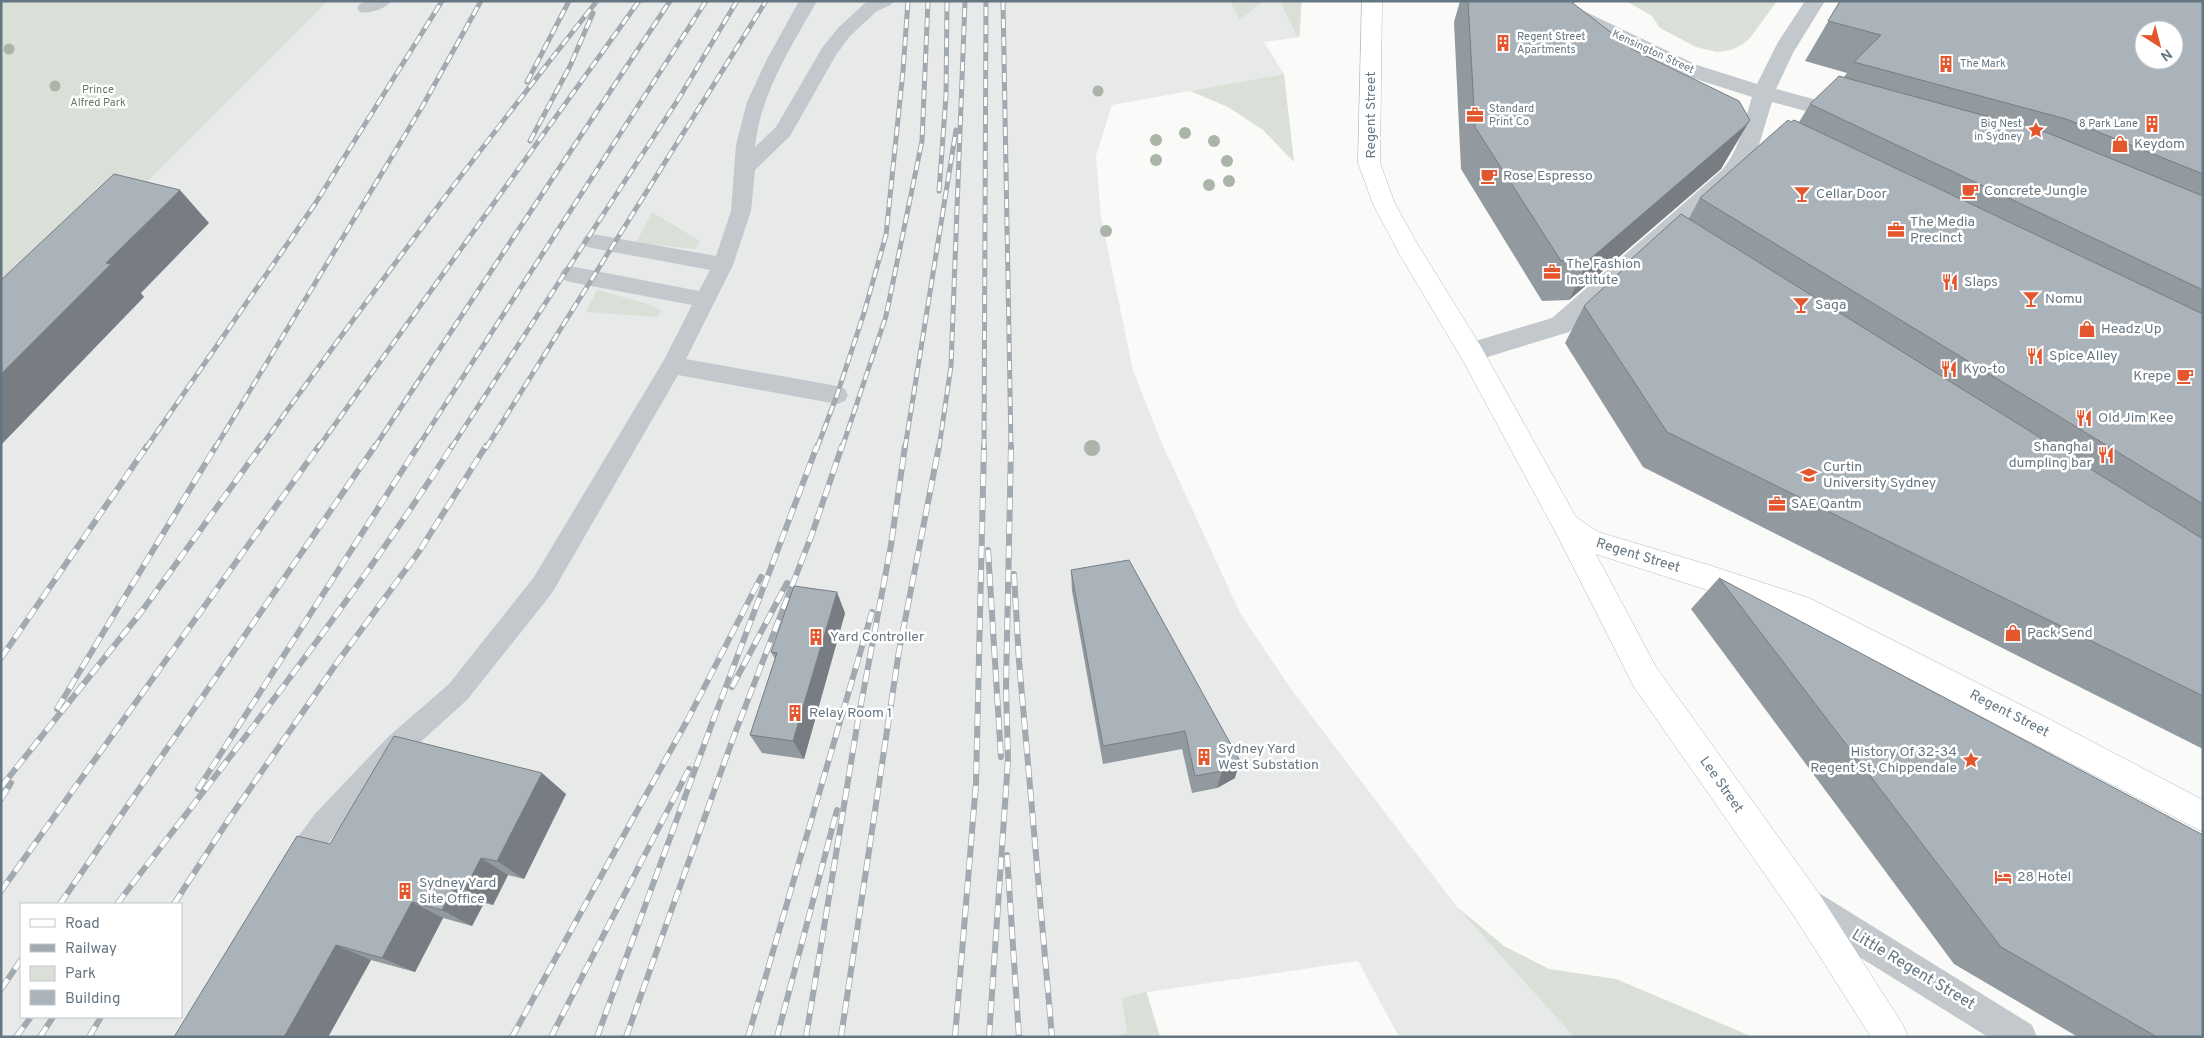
<svg xmlns="http://www.w3.org/2000/svg" width="2204" height="1038" font-family="Overpass,sans-serif">
	<style>
		.built { fill: #e8e9e9; fill-rule: evenodd }
		.green { fill: #dadfd7 }
		.lines { fill: none; stroke-linecap: round; stroke-linejoin: round }
		.secondary-casing { stroke: #b3babf; stroke-width: 1 }
		.primary-casing { stroke: #b5babe; stroke-width: 1 }
		.service { fill: #c3c8cc; fill-rule: evenodd }
		.minor { fill: #c3c8cc; fill-rule: evenodd }
		.secondary { fill: #fff; fill-rule: evenodd }
		.primary { fill: #fff; fill-rule: evenodd }
		.rail-far1-casing { stroke: #a2aab0; stroke-width: 5 }
		.rail-casing { stroke: #a2aab0; stroke-width: 6 }
		.rail-far1 { stroke: #fff; stroke-width: 3; stroke-dasharray: 9; stroke-linecap: butt }
		.rail { stroke: #fff; stroke-width: 4.5; stroke-dasharray: 12; stroke-linecap: butt }
		.tree { fill: #aab4a7 }
		.wall { fill: #929a9f }
		.shaded-wall { fill: #777d82 }
		.building { fill: #aab3b9; stroke: #777d82; fill-rule: evenodd }
		.labels { text-anchor: middle; dominant-baseline: central; stroke-width: 5; stroke-linejoin: round; paint-order: stroke }
		.far-poi-label { font-size: 11px; fill: #657683; stroke: #fff; text-anchor: start }
		.far-street-label { font-size: 11px; fill: #657683; stroke: #fff }
		.far-park-label { font-size: 11px; fill: #687a64; stroke: #fff }
		.street-label { font-size: 14px; fill: #657683; stroke: #fff }
		.poi-label { font-size: 14px; fill: #657683; stroke: #fff; text-anchor: start }
		.near-street-label { font-size: 16px; fill: #657683; stroke: #fff }
	</style>
	<rect width="100%" height="100%" fill="#fafaf8"/>
	<path class="built" d="M 328,1 L 1302,1 L 1300,37 L 1264,42 L 1284,74 L 1112,105 L 1096,156 L 1101,217 L 1133,370 L 1160,439 L 1240,613 L 1291,689 L 1457,907 L 1574,1037 L 1399,1037 L 1358,961 L 1147,992 L 1160,1037 L 1,1037 L 1,319 L 154,175 ZM 21,904 L 181,904 L 181,1017 L 21,1017 Z"/>
	<g class="green">
		<path d="M 1,1 L 328,1 L 154,175 L 1,319 Z"/>
		<path d="M 1230,1 L 1263,1 L 1240,20 Z"/>
		<path d="M 1280,1 L 1301,1 L 1299,35 L 1297,36 Z"/>
		<path d="M 1626,1 L 1777,1 L 1750,38 L 1743,44 L 1731,50 L 1717,52 L 1696,47 L 1660,28 L 1652,16 Z"/>
		<path d="M 1284,74 L 1294,162 L 1263,130 L 1228,107 L 1190,91 Z"/>
		<path d="M 652,212 L 700,241 L 696,249 L 636,243 Z"/>
		<path d="M 597,290 L 652,305 L 661,311 L 658,317 L 586,312 Z"/>
		<path d="M 1457,907 L 1504,946 L 1549,969 L 1616,979 L 1753,1037 L 1574,1037 Z"/>
		<path d="M 1146,992 L 1160,1037 L 1111,1037 L 1127,1033 L 1122,998 Z"/>
	</g>
	<g class="lines">
		<g class="secondary-casing">
			<path id="secondary" d="M 1566,513 L 1576,517 L 1656,667 L 1818,892 L 1903,1025 L 1908,1037 L 1871,1037 L 1794,916 L 1634,687 L 1552,525 L 1556,517 Z"/>
		</g>
		<g class="primary-casing">
			<path id="primary" d="M 1362,1 L 1382,1 L 1380,163 L 1395,204 L 1418,245 L 1480,345 L 1576,517 L 1598,532 L 1712,566 L 1809,598 L 2051,720 L 2203,800 L 2203,832 L 1791,617 L 1580,549 L 1556,533 L 1462,359 L 1400,255 L 1373,204 L 1358,163 Z"/>
		</g>
		<g class="service">
			<path d="M 367,1 L 391,1 C 386,9 369,14 360,12 L 357,8 L 360,4 Z"/>
			<path d="M 799,1 L 817,1 C 791,47 760,94 755,147 L 776,127 L 822,48 L 838,28 L 865,3 L 869,1 L 893,1 L 891,5 L 877,11 L 850,36 L 836,55 L 790,136 L 755,170 L 751,211 L 733,265 L 686,359 L 837,386 L 845,389 L 848,395 L 845,401 L 837,404 L 678,375 L 552,593 L 467,700 L 406,755 L 335,834 L 304,876 L 294,880 L 284,876 L 280,866 L 284,856 L 315,814 L 388,737 L 449,684 L 534,577 L 664,360 L 692,305 L 570,282 L 563,279 L 560,274 L 563,269 L 570,266 L 699,291 L 710,270 L 592,248 L 585,246 L 582,241 L 585,236 L 592,234 L 716,256 L 731,211 L 736,145 L 747,102 L 766,61 Z"/>
		</g>
		<g class="minor">
			<path d="M 1536,1 L 1563,1 L 1697,65 L 1757,84 L 1778,42 L 1805,1 L 1825,1 L 1793,53 L 1776,89 L 1854,110 L 1857,115 L 1854,120 L 1846,122 L 1772,102 L 1756,155 L 1738,182 L 1569,332 L 1471,362 L 1462,359 L 1458,352 L 1462,345 L 1552,318 L 1722,170 C 1740,149 1744,123 1752,97 L 1683,75 L 1539,5 Z"/>
			<path d="M 1807,888 L 1819,893 L 2032,1025 L 2037,1037 L 1988,1037 L 1795,917 L 1790,905 L 1795,893 Z"/>
		</g>
		<use href="#secondary" class="secondary"/>
		<use href="#primary" class="primary"/>
		<g class="rail-far1-casing">
			<g id="rail-far1">
				<path d="M 1003,1 L 1011,448"/>
				<path d="M 527,82 L 569,1"/>
				<path d="M 530,141 L 570,66 L 593,13"/>
				<path d="M 939,191 L 946,96 L 947,1"/>
				<path d="M 146,448 L 315,204 L 442,1"/>
				<path d="M 215,448 L 422,107 L 481,1"/>
				<path d="M 260,448 C 369,296 481,147 597,1"/>
				<path d="M 318,448 L 639,1"/>
				<path d="M 374,448 L 670,1"/>
				<path d="M 417,448 L 706,1"/>
				<path d="M 451,448 L 679,98 L 737,1"/>
				<path d="M 486,448 L 766,1"/>
				<path d="M 817,448 L 837,395 L 864,313 L 886,235 L 903,71 L 908,1"/>
				<path d="M 842,448 L 886,316 L 922,141 L 928,1"/>
				<path d="M 905,448 L 956,130"/>
				<path d="M 939,448 L 951,366 L 965,1"/>
				<path d="M 984,448 L 986,1"/>
			</g>
		</g>
		<g class="rail-casing">
			<g id="rail">
				<path d="M 988,550 L 1001,757"/>
				<path d="M 1014,574 L 1019,661 L 1052,1037"/>
				<path d="M 1,658 L 147,446"/>
				<path d="M 732,687 L 787,583"/>
				<path d="M 57,709 L 216,446"/>
				<path d="M 1,787 L 142,611 L 261,446"/>
				<path d="M 198,789 L 418,446"/>
				<path d="M 1,799 L 11,783"/>
				<path d="M 1007,855 L 1019,1037"/>
				<path d="M 1,891 L 319,446"/>
				<path d="M 60,904 L 375,446"/>
				<path d="M 117,904 C 232,754 350,605 452,446"/>
				<path d="M 174,904 L 229,819 L 336,664 L 418,553 L 486,446"/>
				<path d="M 1,989 L 21,960"/>
				<path d="M 16,1037 L 31,1017"/>
				<path d="M 40,1037 L 53,1017"/>
				<path d="M 89,1037 L 101,1017"/>
				<path d="M 512,1037 L 688,719 L 761,577"/>
				<path d="M 551,1037 L 689,769"/>
				<path d="M 597,1037 L 711,726 L 817,446"/>
				<path d="M 626,1037 L 732,741 L 812,534 L 842,446"/>
				<path d="M 748,1037 L 872,612"/>
				<path d="M 777,1037 L 837,810"/>
				<path d="M 806,1037 L 858,720 L 891,545 L 905,446"/>
				<path d="M 841,1037 L 899,651 L 939,446"/>
				<path d="M 955,1037 L 976,783 L 984,446"/>
				<path d="M 989,1037 L 1008,760 L 1006,686 L 1011,446"/>
			</g>
		</g>
		<use href="#rail-far1" class="rail-far1"/>
		<use href="#rail" class="rail"/>
	</g>
	<g class="tree">
		<circle cx="9" cy="49" r="5.5"/>
		<circle cx="55" cy="86" r="5.5"/>
		<circle cx="1098" cy="91" r="5.5"/>
		<circle cx="1185" cy="133" r="6"/>
		<circle cx="1156" cy="140" r="6"/>
		<circle cx="1214" cy="141" r="6"/>
		<circle cx="1156" cy="160" r="6"/>
		<circle cx="1227" cy="161" r="6"/>
		<circle cx="1229" cy="181" r="6"/>
		<circle cx="1209" cy="185" r="6"/>
		<circle cx="1106" cy="231" r="6"/>
		<circle cx="1092" cy="448" r="8"/>
	</g>
	<g class="wall">
		<path d="M 1460,1 L 1576,1 L 1573,4 L 1634,50 L 1750,120 L 1725,162 L 1721,169 L 1569,300 L 1542,301 L 1461,169 L 1454,22 Z"/>
		<path d="M 1840,1 L 2203,1 L 2203,749 L 1643,467 L 1565,343 L 1584,306 L 1624,269 L 1628,262 L 1689,218 L 1700,198 L 1791,122 L 1799,122 L 1810,104 L 1844,77 L 1847,73 L 1805,61 Z"/>
		<path d="M 1071,570 L 1235,778 L 1217,788 L 1192,793 L 1182,749 L 1103,764 L 1072,591 Z"/>
		<path d="M 1719,578 L 2203,1037 L 2078,1037 L 1954,964 L 1691,609 Z"/>
		<path d="M 845,613 L 804,759 L 762,753 L 750,735 L 775,659 L 771,652 Z"/>
		<path d="M 566,794 L 524,879 L 508,875 L 493,905 L 484,903 L 472,926 L 443,918 L 415,972 L 371,960 L 328,1037 L 174,1037 L 330,844 Z"/>
	</g>
	<g class="shaded-wall">
		<path d="M 1750,120 L 1725,162 L 1721,169 L 1569,300 L 1589,260 Z"/>
		<path d="M 180,190 L 209,223 L 141,293 L 144,297 L 1,445 L 1,374 L 106,263 Z"/>
		<path d="M 837,592 L 845,613 L 804,759 L 793,741 Z"/>
		<path d="M 1240,761 L 1235,778 L 1217,788 L 1222,771 Z"/>
		<path d="M 542,773 L 566,794 L 524,879 L 497,861 Z"/>
		<path d="M 481,858 L 508,875 L 493,905 L 465,889 Z"/>
		<path d="M 455,886 L 484,903 L 472,926 L 442,910 Z"/>
		<path d="M 412,902 L 443,918 L 415,972 L 382,958 Z"/>
		<path d="M 336,945 L 371,960 L 328,1037 L 284,1037 Z"/>
	</g>
	<g class="building">
		<path d="M 1468,1 L 1570,1 L 1634,50 L 1739,101 L 1750,120 L 1745,126 L 1589,260 L 1561,261 L 1475,127 Z"/>
		<path d="M 1840,1 L 2203,1 L 2203,174 L 2066,119 L 1854,62 L 1881,35 L 1828,21 ZM 2144,30 L 2174,30 L 2174,60 L 2144,60 Z"/>
		<path d="M 1839,76 L 2048,133 L 2203,196 L 2203,290 L 1810,104 Z"/>
		<path d="M 1788,120 L 1791,122 L 1794,120 L 2203,314 L 2203,504 L 1700,198 Z"/>
		<path d="M 114,174 L 180,190 L 106,263 L 111,264 L 1,374 L 1,280 Z"/>
		<path d="M 1681,214 L 2203,539 L 2203,696 L 1667,432 L 1584,306 L 1632,261 L 1628,262 Z"/>
		<path d="M 1129,560 L 1240,761 L 1222,771 L 1195,776 L 1185,731 L 1103,746 L 1071,570 Z"/>
		<path d="M 1719,578 L 2203,835 L 2203,1037 L 2157,1037 L 2001,947 Z"/>
		<path d="M 794,586 L 837,592 L 793,741 L 750,735 L 777,653 L 771,652 Z"/>
		<path d="M 394,736 L 542,773 L 497,861 L 481,858 L 465,889 L 455,886 L 442,910 L 412,902 L 382,958 L 336,945 L 284,1037 L 174,1037 L 297,836 L 330,844 Z"/>
	</g>
	<defs>
		<g id="building-bare" transform="scale(1.35)"><path d="M-4-6H4V6H1V3H-1V6H-4ZM-2.5-4.3h1.7v1.8h-1.7ZM.8-4.3h1.7v1.8H.8ZM-2.5-1h1.7V.8h-1.7ZM.8-1h1.7V.8H.8Z" fill="#e4572e" stroke="#fff" stroke-width="2.5" paint-order="stroke"/></g>
		<g id="office-bare" transform="scale(1.35)"><path d="M-6-3h4V-5.5h4V-3h4V5H-6ZM-1-4.5V-3h2v-1.5ZM-6 0V1H6V0Z" fill="#e4572e" stroke="#fff" stroke-width="2.5" paint-order="stroke"/></g>
		<g id="sight-bare" transform="scale(1.35)"><path d="M0-6L1.8-2.2L6-1.7L2.9 1.2L3.7 5.4L0 3.3L-3.7 5.4L-2.9 1.2L-6-1.7L-1.8-2.2Z" fill="#e4572e" stroke="#fff" stroke-width="2.5" paint-order="stroke"/></g>
		<g id="shop-bare" transform="scale(1.35)"><path d="M-5-2.5h2.3a2.7 3.5 0 0 1 5.4 0H5L5.5 6h-11ZM-1.5-2.5h3a1.5 2.3 0 0 0-3 0Z" fill="#e4572e" stroke="#fff" stroke-width="2.5" paint-order="stroke"/></g>
		<g id="cafe-bare" transform="scale(1.35)"><path d="M-5.5-4.5H6V0H3Q3 3.5 0 3.5H-2.5Q-5.5 3.5-5.5 0ZM3-3.2v2h1.7v-2ZM-6 4.5H4V6H-6Z" fill="#e4572e" stroke="#fff" stroke-width="2.5" paint-order="stroke"/></g>
		<g id="bar-bare" transform="scale(1.35)"><path d="M-6-5H6L.8 .8V4.5H3.5V6h-7V4.5H-.8V.8Z" fill="#e4572e" stroke="#fff" stroke-width="2.5" paint-order="stroke"/></g>
		<g id="restaurant-bare" transform="scale(1.35)"><path d="M-5-6h1v4h1v-4h1v4h1v-4h1v5L-1.5 .5V6h-2V.5L-5-1ZM5-6V6H3V1.5H1.5Q1.5-4 5-6Z" fill="#e4572e" stroke="#fff" stroke-width="2.5" paint-order="stroke"/></g>
		<g id="university-bare" transform="scale(1.35)"><path d="M0-5L7-2L0 1L-7-2ZM-4 1L0 2.5L4 1V4Q0 6-4 4Z" fill="#e4572e" stroke="#fff" stroke-width="2.5" paint-order="stroke"/></g>
		<g id="hotel-bare" transform="scale(1.35)"><path d="M-6-4.5h1.5V1H6V5H4.5V3h-9V5H-6ZM-4 0a1.8 1.8 0 1 1 3.6 0ZM.5 0V-2.5h3Q6-2.5 6 0Z" fill="#e4572e" stroke="#fff" stroke-width="2.5" paint-order="stroke"/></g>
	</defs>
	<g fill-rule="evenodd">
		<use href="#building-bare" x="1503" y="43"/>
		<use href="#building-bare" x="1946" y="64"/>
		<use href="#office-bare" x="1475" y="115"/>
		<use href="#building-bare" x="2152" y="124"/>
		<use href="#sight-bare" x="2036" y="130"/>
		<use href="#shop-bare" x="2120" y="144"/>
		<use href="#cafe-bare" x="1489" y="176"/>
		<use href="#cafe-bare" x="1970" y="191"/>
		<use href="#bar-bare" x="1802" y="194"/>
		<use href="#office-bare" x="1896" y="230"/>
		<use href="#office-bare" x="1552" y="272"/>
		<use href="#restaurant-bare" x="1950" y="282"/>
		<use href="#bar-bare" x="2031" y="299"/>
		<use href="#bar-bare" x="1801" y="305"/>
		<use href="#shop-bare" x="2087" y="329"/>
		<use href="#restaurant-bare" x="2035" y="356"/>
		<use href="#restaurant-bare" x="1949" y="369"/>
		<use href="#cafe-bare" x="2185" y="376"/>
		<use href="#restaurant-bare" x="2084" y="418"/>
		<use href="#restaurant-bare" x="2106" y="455"/>
		<use href="#university-bare" x="1809" y="475"/>
		<use href="#office-bare" x="1777" y="504"/>
		<use href="#shop-bare" x="2013" y="633"/>
		<use href="#building-bare" x="816" y="637"/>
		<use href="#building-bare" x="795" y="713"/>
		<use href="#building-bare" x="1204" y="757"/>
		<use href="#sight-bare" x="1971" y="760"/>
		<use href="#hotel-bare" x="2003" y="877"/>
		<use href="#building-bare" x="405" y="891"/>
	</g>
	<g class="labels">
		<g class="far-poi-label">
			<text x="1517" y="37">Regent Street<tspan x="1517" dy="13">Apartments</tspan></text>
			<text x="1960" y="64">The Mark</text>
			<text x="1489" y="109">Standard<tspan x="1489" dy="13">Print Co</tspan></text>
			<text x="2022" y="124" text-anchor="end">Big Nest<tspan x="2022" dy="13">in Sydney</tspan></text>
			<text x="2138" y="124" text-anchor="end">8 Park Lane</text>
		</g>
		<g class="far-street-label">
			<text transform="translate(1653 52) rotate(25)">Kensington Street</text>
		</g>
		<g class="far-park-label">
			<text x="98" y="90">Prince<tspan x="98" dy="13">Alfred Park</tspan></text>
		</g>
		<g class="street-label">
			<text transform="translate(1371 115) rotate(-90)">Regent Street</text>
			<text transform="translate(1638 556) rotate(17)">Regent Street</text>
			<text transform="translate(2009 714) rotate(27)">Regent Street</text>
			<text transform="translate(1721 785) rotate(55)">Lee Street</text>
		</g>
		<g class="poi-label">
			<text x="2134" y="144">Keydom</text>
			<text x="1503" y="176">Rose Espresso</text>
			<text x="1984" y="191">Concrete Jungle</text>
			<text x="1816" y="194">Cellar Door</text>
			<text x="1910" y="222">The Media<tspan x="1910" dy="16">Precinct</tspan></text>
			<text x="1566" y="264">The Fashion<tspan x="1566" dy="16">Institute</tspan></text>
			<text x="1964" y="282">Slaps</text>
			<text x="2045" y="299">Nomu</text>
			<text x="1815" y="305">Saga</text>
			<text x="2101" y="329">Headz Up</text>
			<text x="2049" y="356">Spice Alley</text>
			<text x="1963" y="369">Kyo-to</text>
			<text x="2171" y="376" text-anchor="end">Krepe</text>
			<text x="2098" y="418">Old Jim Kee</text>
			<text x="2092" y="447" text-anchor="end">Shanghai<tspan x="2092" dy="16">dumpling bar</tspan></text>
			<text x="1823" y="467">Curtin<tspan x="1823" dy="16">University Sydney</tspan></text>
			<text x="1791" y="504">SAE Qantm</text>
			<text x="2027" y="633">Pack Send</text>
			<text x="830" y="637">Yard Controller</text>
			<text x="809" y="713">Relay Room 1</text>
			<text x="1218" y="749">Sydney Yard<tspan x="1218" dy="16">West Substation</tspan></text>
			<text x="1957" y="752" text-anchor="end">History Of 32-34<tspan x="1957" dy="16">Regent St, Chippendale</tspan></text>
			<text x="2017" y="877">28 Hotel</text>
			<text x="419" y="883">Sydney Yard<tspan x="419" dy="16">Site Office</tspan></text>
		</g>
		<g class="near-street-label">
			<text transform="translate(1913 970) rotate(31)">Little Regent Street</text>
		</g>
	</g>
	<rect width="2204" height="1038" fill="none" stroke="#657683" stroke-width="5"/>
	<rect x="20" y="903" width="162" height="115" fill="#ffffff" stroke="#c1c8cd"/>
	<rect x="30" y="919" width="25" height="8" fill="#ffffff" stroke="#c1c8cd"/>
	<text x="65" y="928" font-size="15" fill="#657683">Road</text>
	<rect x="30" y="944" width="25" height="8" fill="#a2aab0" stroke="#c1c8cd"/>
	<text x="65" y="953" font-size="15" fill="#657683">Railway</text>
	<rect x="30" y="966" width="25" height="15" fill="#dadfd7" stroke="#c1c8cd"/>
	<text x="65" y="978" font-size="15" fill="#657683">Park</text>
	<rect x="30" y="990" width="25" height="15" fill="#aab3b9" stroke="#c1c8cd"/>
	<text x="65" y="1003" font-size="15" fill="#657683">Building</text>
	<g transform="translate(2159 45) rotate(144)"><circle r="24" fill="#ffffff" stroke="#c1c8cd"/>
	<path d="M0-4L9 19L0 12L-9 19Z" fill="#e4572e"/>
	<text y="-8" font-size="14" font-weight="bold" text-anchor="middle" fill="#657683">N</text>
	</g>
</svg>
